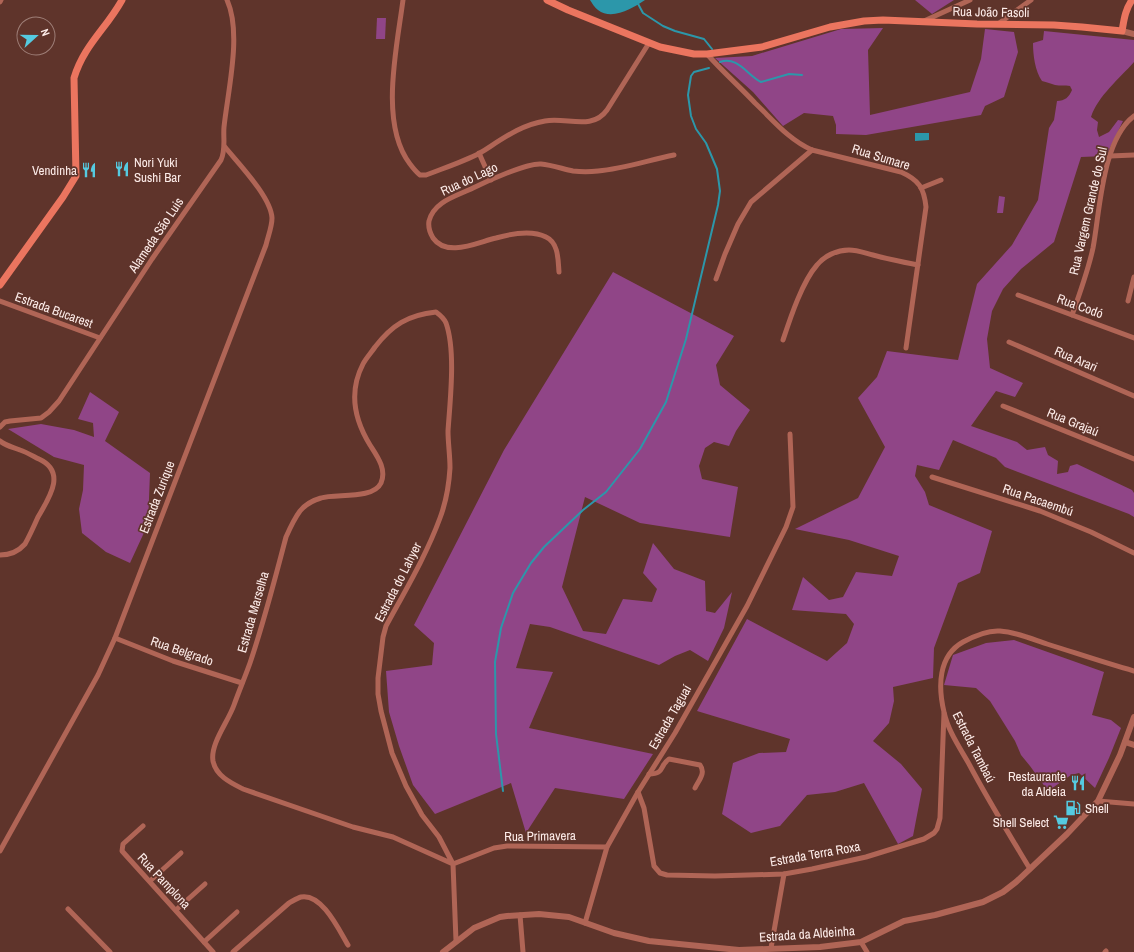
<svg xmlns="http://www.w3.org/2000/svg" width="1134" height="952" font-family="'Archivo Narrow',sans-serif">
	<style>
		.green { fill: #904587 }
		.water { fill: #2c97aa }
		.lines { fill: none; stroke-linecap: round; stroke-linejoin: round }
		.stream { stroke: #2c97aa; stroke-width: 2 }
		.minor { stroke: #b06556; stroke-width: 5 }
		.tertiary { stroke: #b06556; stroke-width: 6 }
		.secondary { stroke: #eb755f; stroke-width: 7 }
		.labels { text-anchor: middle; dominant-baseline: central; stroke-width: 3.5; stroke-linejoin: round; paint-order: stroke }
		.street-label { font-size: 13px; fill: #fdece9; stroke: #5f342b }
		.poi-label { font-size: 13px; fill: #fdece9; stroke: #5f342b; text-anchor: end }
	</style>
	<rect width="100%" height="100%" fill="#5f342b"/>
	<g class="green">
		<path d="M 915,0 L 954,0 L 932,14 Z"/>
		<path d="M 377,18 L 386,18 L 385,39 L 376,39 Z"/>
		<path d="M 883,28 L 868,50 L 870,115 L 970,92 L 981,59 L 985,29 L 1014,32 L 1018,52 L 1004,97 L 985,106 L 981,115 L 866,135 L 836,134 L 836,125 L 833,116 L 804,113 L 783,126 L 753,92 L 715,58 L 752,56 L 841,29 Z"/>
		<path d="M 1044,31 L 1134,40 L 1134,62 C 1119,79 1098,96 1091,117 L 1098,122 L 1097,130 L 1099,137 L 1109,132 L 1118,120 L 1123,121 L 1106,156 L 1081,157 L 1054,242 L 1021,269 L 1003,289 L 992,311 L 987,339 L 990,368 L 1023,383 L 1015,397 L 996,391 L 971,426 L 1017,442 L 1027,450 L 1045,447 L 1048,455 L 1058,461 L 1057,474 L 1068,472 L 1070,466 L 1077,464 L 1132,490 L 1134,493 L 1134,517 L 1129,514 L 1005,467 L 996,458 L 953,440 L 939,470 L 917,465 L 915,476 L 925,492 L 929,505 L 992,531 L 980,573 L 958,583 L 934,648 L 933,678 L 893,687 L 894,701 L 889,723 L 873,741 L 901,764 L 922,789 L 913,836 L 898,844 L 864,783 L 835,792 L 807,795 L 780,826 L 751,833 L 722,814 L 733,763 L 759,753 L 786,752 L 790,739 L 697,711 L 747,619 L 827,661 L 847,643 L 854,624 L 846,614 L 792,610 L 803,577 L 829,600 L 843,597 L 856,572 L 892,576 L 899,556 L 849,540 L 795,529 L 858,498 L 885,447 L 858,398 L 877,377 L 887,351 L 958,360 L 977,284 L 1012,245 L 1038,200 L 1049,128 L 1054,120 L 1057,101 C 1065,101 1069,97 1072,90 L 1070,86 C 1065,85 1060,86 1055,85 C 1051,84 1047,82 1042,81 C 1035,71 1033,55 1033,43 L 1043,40 Z"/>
		<path d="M 999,196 L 1005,197 L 1003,213 L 997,213 Z"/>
		<path d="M 613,272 L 734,336 L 716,365 L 720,385 L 750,410 L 736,431 L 729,446 L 714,442 L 705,448 L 699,466 L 702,479 L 738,487 L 730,537 L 640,523 L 585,497 L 562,587 L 583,631 L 606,634 L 623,599 L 652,602 L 657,589 L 643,573 L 653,543 L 674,569 L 705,581 L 706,611 L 715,613 L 732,592 L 724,628 L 708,661 L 690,650 L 675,656 L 659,665 L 550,627 L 530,624 L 516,668 L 553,672 L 529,728 L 653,754 L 624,799 L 555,788 L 526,833 L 511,783 L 435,814 L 413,785 L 399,746 L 389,712 L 386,671 L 432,665 L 434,643 L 414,625 L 504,450 Z"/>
		<path d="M 90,392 L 119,412 L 105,441 L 150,473 L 148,524 L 130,563 L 106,552 L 82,533 L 79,509 L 83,490 L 84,465 L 54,457 L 8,429 L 41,424 L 74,430 L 94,437 L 93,423 L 78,419 Z"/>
		<path d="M 1014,640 L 1104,672 L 1092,715 L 1111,720 L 1121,728 L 1109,758 L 1095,788 L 1079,773 L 1071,775 L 1048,791 L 1030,766 L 1021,755 L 1015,741 L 990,701 L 976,688 L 944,685 L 953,655 L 986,643 Z"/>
	</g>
	<g class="water">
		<path d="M 590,0 L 645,0 C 633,8 612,21 598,10 C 595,8 592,3 590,0 Z"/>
		<path d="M 915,133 L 929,133 L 929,140 L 915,141 Z"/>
	</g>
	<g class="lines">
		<g class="stream">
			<path d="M 636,0 L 643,13 L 663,26 L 675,31 L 704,39 L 712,49"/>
			<path d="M 720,62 C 738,56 747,75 761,82 L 789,74 L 802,75"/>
			<path d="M 503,791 L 496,734 L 495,662 L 501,628 L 513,593 L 531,563 L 544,547 L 583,510 L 606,492 L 640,449 L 666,402 L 686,339 L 718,205 L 720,191 L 717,169 L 706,143 L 696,129 L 691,116 L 688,95 L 691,76 L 694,72 L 709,68"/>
		</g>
		<g class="minor">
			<path d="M 403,0 C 397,47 379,124 410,164 C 413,168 416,172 420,175 L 426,175 C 444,168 463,162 480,153 C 501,140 520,125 545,121 C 567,117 592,131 607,110 L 649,43"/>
			<path d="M 0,2 L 1,0"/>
			<path d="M 924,21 L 970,0"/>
			<path d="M 998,24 L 1031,0"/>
			<path d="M 707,54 C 722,71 739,86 755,103 C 773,120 789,140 812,150 L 901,172 C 919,180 924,188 926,207 L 906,348"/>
			<path d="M 479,153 L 491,180"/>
			<path d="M 1110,156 L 1134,155"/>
			<path d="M 921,188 L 941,180"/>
			<path d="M 559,272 C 558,261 559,243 546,237 C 532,230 510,234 496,238 C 478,242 447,258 433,238 C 430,233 428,227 429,221 C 434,201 457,196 473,188 C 487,181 527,163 541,164 C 552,165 563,169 573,171 C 581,172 590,172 598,171 C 623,169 649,160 674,155"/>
			<path d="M 716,279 L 725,254 L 738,224 L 751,202 L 812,150"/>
			<path d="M 1018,295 L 1134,338"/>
			<path d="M 0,301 L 100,338"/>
			<path d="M 1128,301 L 1134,277"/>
			<path d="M 1072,315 C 1080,293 1088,271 1093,248 C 1100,211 1102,140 1134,116"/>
			<path d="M 783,340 C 790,319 802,282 817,265 C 824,256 837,250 849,250 C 857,250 865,253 873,255 C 888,259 903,262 918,265"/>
			<path d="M 1009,342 L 1134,396"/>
			<path d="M 1003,406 L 1134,459"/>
			<path d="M 0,427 L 5,422 L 10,421 L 41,418 L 49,412 L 59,401 L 152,259 L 221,160 C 226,149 223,138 224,127 C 228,90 242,33 227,0"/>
			<path d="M 0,441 C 6,446 13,447 20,450 C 26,452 33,456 39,459 C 67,472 49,498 38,517 C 34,526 30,535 25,544 C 18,552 10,555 0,555"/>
			<path d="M 932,477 L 1040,511 L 1091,532 L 1134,553"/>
			<path d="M 115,638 L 173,661 L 242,683"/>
			<path d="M 649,774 C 665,774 659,766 669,759 L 700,765 C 706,773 699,780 695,788"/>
			<path d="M 638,792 L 644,808 L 654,866 L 660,873 L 667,875 L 715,876 L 784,874 L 812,869 L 866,857 L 924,839 L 934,833 L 937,829 L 940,818 L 944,713"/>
			<path d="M 1098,801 L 1134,804"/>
			<path d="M 143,826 L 123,844 L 122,851 L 213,952"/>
			<path d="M 0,851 L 98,675 L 115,638 L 266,245 C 268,236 272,227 272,218 C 271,197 238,163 225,147"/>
			<path d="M 1030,869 C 1009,834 988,800 969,764 C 960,748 948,731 944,712 C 938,687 938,656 963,642 C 974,636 987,630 1000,631 C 1016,632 1032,639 1047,644 C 1076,653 1105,663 1134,671"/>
			<path d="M 150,881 L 181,853"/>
			<path d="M 68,909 L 110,952"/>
			<path d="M 176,910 L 205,884"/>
			<path d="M 520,915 L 523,952"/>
			<path d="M 585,923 L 607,847 L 638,792 L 675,733 L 747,606 L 786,527 L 793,507 L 790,434"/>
			<path d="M 456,941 L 453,864 L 439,837 L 422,815 L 406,786 L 392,753 L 381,711 L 378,694 L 378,678 L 383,637 L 386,626 C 405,591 426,556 440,518 C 446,502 449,485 450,468 C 450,455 448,443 448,431 C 450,401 456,351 446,323 C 444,318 440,315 436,312 C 408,315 392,325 375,347 C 371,353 366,358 363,364 C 349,391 354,419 370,445 C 377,456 387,469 381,483 C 373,500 335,493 321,498 C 314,500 305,505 300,511 C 294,519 290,528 286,537 C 275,579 264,622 250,663 C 245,677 239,691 234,705 C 228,722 210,744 213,761 C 216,776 231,783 243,789 L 353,827 L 393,837 L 453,864 L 494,848 L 507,846 L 607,847"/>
			<path d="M 204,942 L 237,912"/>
			<path d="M 861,942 L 867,952"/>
			<path d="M 771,948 L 784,874"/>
			<path d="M 233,952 L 289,903 C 293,901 297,898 301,897 C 322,893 339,930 348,945"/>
			<path d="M 1105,952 L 1106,951"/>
		</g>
		<g class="tertiary">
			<path d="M 1122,31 L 1134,34"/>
			<path d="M 1125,742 L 1134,745"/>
			<path d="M 443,952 L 474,928 L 500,917 L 507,916 L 539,914 L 569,917 L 614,933 L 649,941 L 739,950 L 820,947 L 861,942 L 904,921 L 935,915 L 983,902 L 1003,892 L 1016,882 L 1067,834 L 1098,801 L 1120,755 L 1134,717"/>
		</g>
		<g class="secondary">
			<path d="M 547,0 L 568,10 L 660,47 L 694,54 L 707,54 L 762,47 L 830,27 L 864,21 L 883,20 L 977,24 L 1054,25 L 1082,27 L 1122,31 C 1124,20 1125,10 1132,0"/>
			<path d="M 0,285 L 63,197 L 76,176 L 74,78 C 84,45 106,29 122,0"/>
		</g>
	</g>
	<defs>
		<g id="restaurant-bare" transform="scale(1.2)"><path d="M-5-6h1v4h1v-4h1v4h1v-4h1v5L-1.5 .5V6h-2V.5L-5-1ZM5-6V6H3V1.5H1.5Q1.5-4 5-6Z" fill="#55cae0" stroke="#5f342b" stroke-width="2.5" paint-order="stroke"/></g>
		<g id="fuel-bare" transform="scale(1.2)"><path d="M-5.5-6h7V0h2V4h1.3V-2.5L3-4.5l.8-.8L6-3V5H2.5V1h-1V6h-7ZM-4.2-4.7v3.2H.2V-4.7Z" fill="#55cae0" stroke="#5f342b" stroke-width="2.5" paint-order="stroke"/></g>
		<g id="supermarket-bare" transform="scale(1.2)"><path d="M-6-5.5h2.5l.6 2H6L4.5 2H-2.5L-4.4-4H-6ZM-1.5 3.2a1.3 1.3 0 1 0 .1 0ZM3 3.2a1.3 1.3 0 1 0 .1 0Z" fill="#55cae0" stroke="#5f342b" stroke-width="2.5" paint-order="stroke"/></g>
	</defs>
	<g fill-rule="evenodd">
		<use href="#restaurant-bare" x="122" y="169"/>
		<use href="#restaurant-bare" x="89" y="170"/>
		<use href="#restaurant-bare" x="1078" y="783"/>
		<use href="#fuel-bare" x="1073" y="808"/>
		<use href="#supermarket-bare" x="1061" y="822"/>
	</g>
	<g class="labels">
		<g class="street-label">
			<text transform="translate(991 12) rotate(1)">Rua João Fasoli</text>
			<text transform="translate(881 157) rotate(17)">Rua Sumare</text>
			<text transform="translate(469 179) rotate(-25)">Rua do Lago</text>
			<text transform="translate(1088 211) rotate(-77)">Rua Vargem Grande do Sul</text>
			<text transform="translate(156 235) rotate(-56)">Alameda São Luis</text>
			<text transform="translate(1080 306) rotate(20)">Rua Codó</text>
			<text transform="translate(54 310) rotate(20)">Estrada Bucarest</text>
			<text transform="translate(1076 359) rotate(23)">Rua Arari</text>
			<text transform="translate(1073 422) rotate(22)">Rua Grajaú</text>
			<text transform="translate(157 497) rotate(-69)">Estrada Zurique</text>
			<text transform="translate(1038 500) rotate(19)">Rua Pacaembú</text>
			<text transform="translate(398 582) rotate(-63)">Estrada do Lahyer</text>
			<text transform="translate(253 612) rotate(-74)">Estrada Marselha</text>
			<text transform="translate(182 651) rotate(19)">Rua Belgrado</text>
			<text transform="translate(670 717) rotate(-60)">Estrada Taguaí</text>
			<text transform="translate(974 747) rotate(63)">Estrada Tambaú</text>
			<text transform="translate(540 836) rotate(-1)">Rua Primavera</text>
			<text transform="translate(815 854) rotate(-10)">Estrada Terra Roxa</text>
			<text transform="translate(164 881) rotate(47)">Rua Pamplona</text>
			<text transform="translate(807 934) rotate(-4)">Estrada da Aldeinha</text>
		</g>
		<g class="poi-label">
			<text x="134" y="162" text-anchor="start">Nori Yuki<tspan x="134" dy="15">Sushi Bar</tspan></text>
			<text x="77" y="170">Vendinha</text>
			<text x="1066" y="776">Restaurante<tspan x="1066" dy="15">da Aldeia</tspan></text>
			<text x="1085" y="808" text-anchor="start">Shell</text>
			<text x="1049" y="822">Shell Select</text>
		</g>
	</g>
	<g transform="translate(36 36) rotate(69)"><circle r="19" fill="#5f342b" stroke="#9e7e77"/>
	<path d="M0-3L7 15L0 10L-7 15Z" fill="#55cae0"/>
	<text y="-6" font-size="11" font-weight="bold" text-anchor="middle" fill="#fdece9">N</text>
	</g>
</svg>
